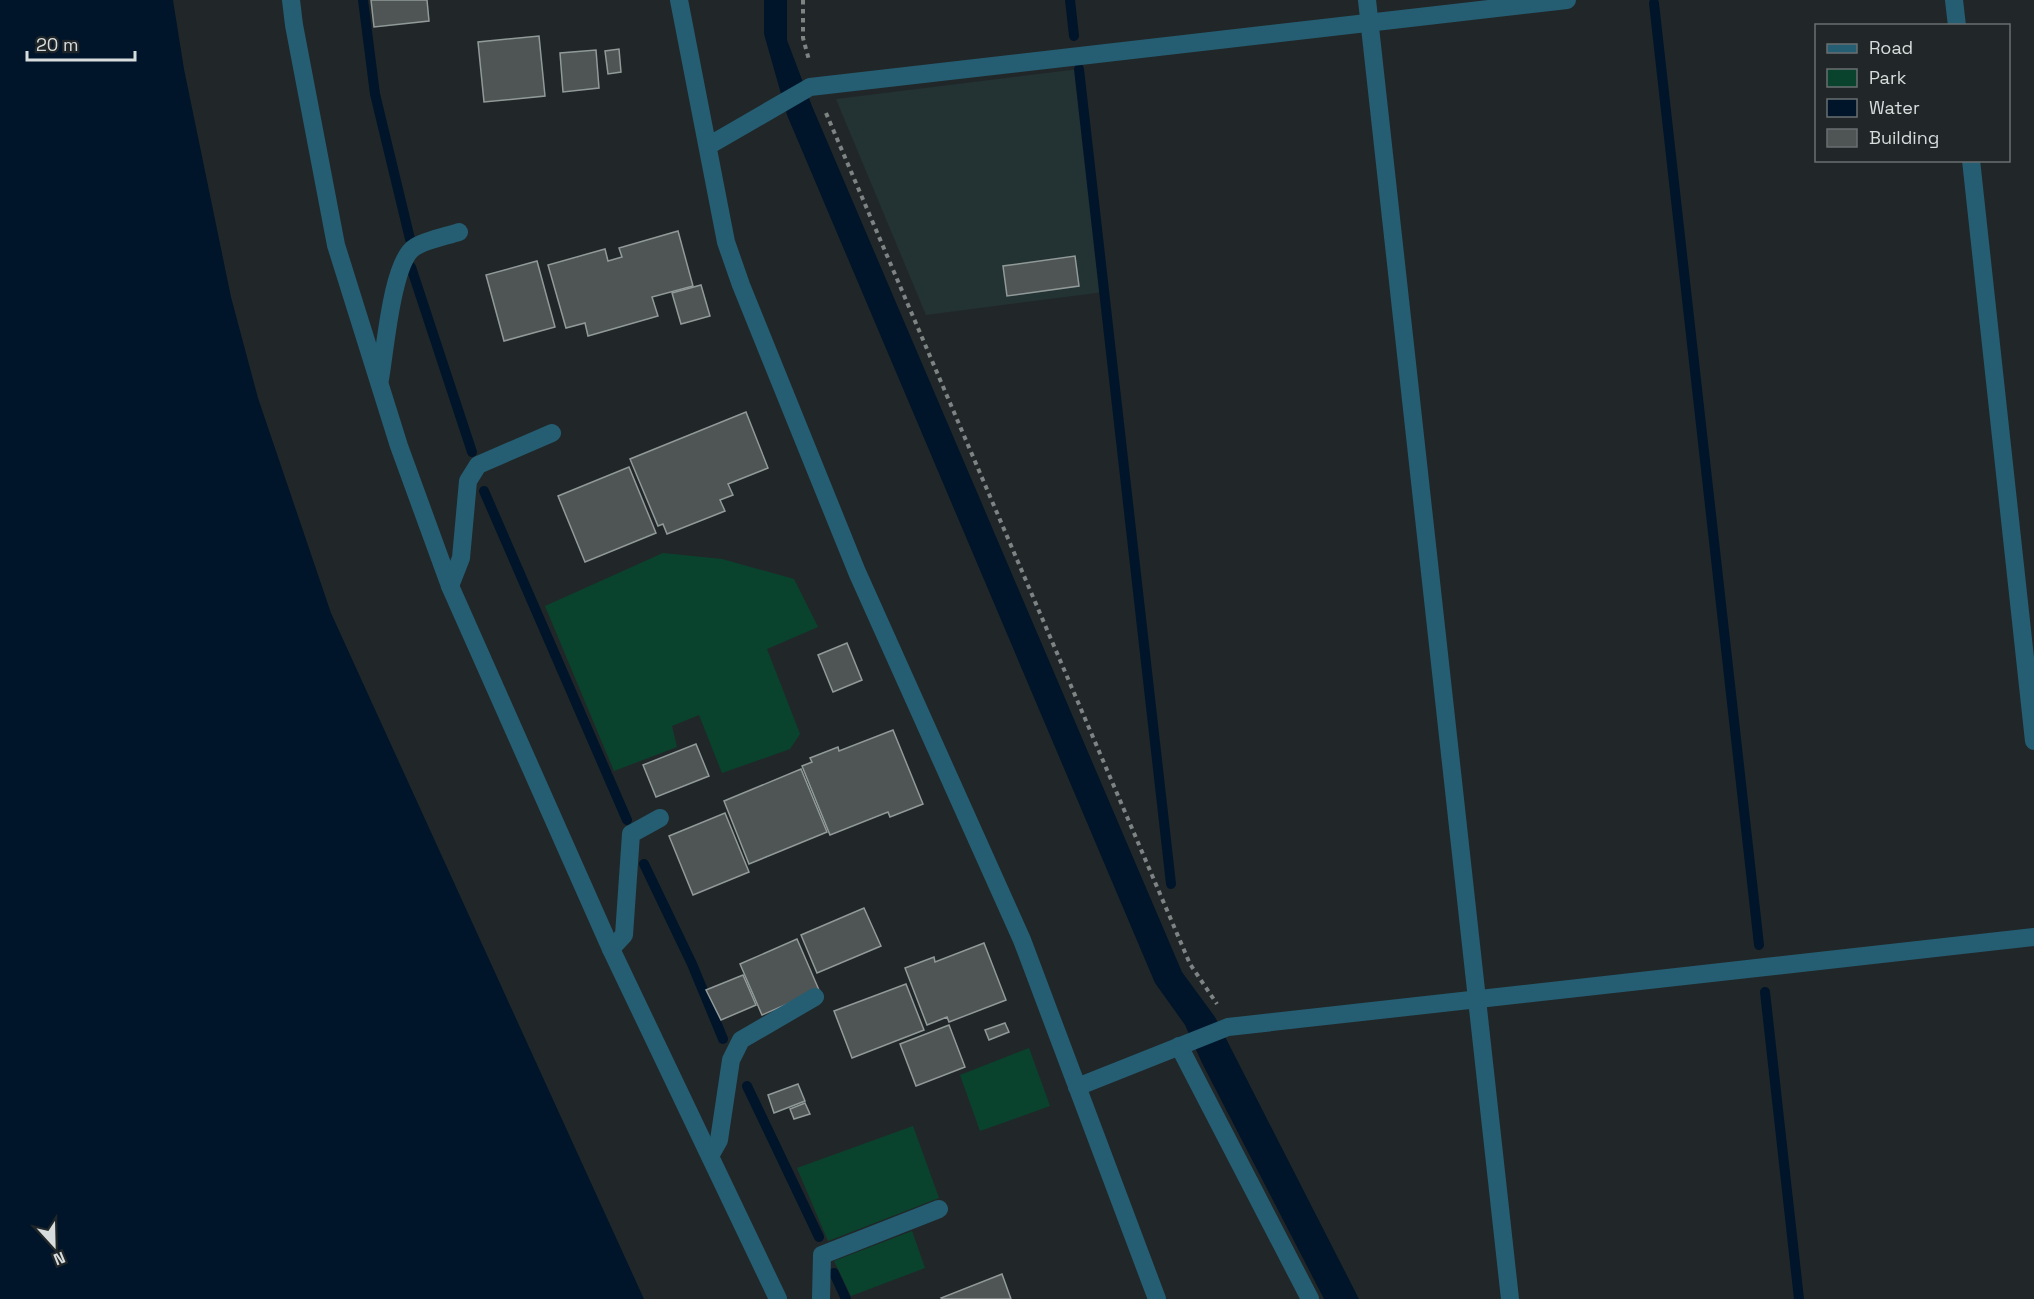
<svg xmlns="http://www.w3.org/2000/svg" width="2034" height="1299" font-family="'Space Grotesk',sans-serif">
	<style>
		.built { fill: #233233 }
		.green { fill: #0a432d }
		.water { fill: #00152a }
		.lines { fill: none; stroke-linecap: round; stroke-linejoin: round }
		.stream { stroke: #00152a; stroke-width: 10 }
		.building { fill: #4e5554; stroke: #929a99; stroke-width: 1.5 }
		.path { stroke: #7e8384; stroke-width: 4; stroke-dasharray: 4.5 4.5; stroke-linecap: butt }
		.minor { stroke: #255e73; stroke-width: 18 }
	</style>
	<rect width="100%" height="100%" fill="#212728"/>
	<path class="built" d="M 1079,69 L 1104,292 L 926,315 L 836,99 Z"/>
	<g class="green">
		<path d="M 663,553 L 722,559 L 794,579 L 818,627 L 767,649 L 800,734 L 790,749 L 722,773 L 699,715 L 672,726 L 677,747 L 614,771 L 545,606 Z"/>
		<path d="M 1029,1048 L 1050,1106 L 980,1131 L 960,1075 Z"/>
		<path d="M 913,1126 L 939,1198 L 828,1241 L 797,1168 Z"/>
		<path d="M 912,1231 L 925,1268 L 851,1296 L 834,1261 Z"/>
	</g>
	<g class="water">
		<path d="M 0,0 L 173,0 L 184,69 L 231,297 L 258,398 L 331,613 L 644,1299 L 0,1299 Z"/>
		<path d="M 764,0 L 787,0 L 787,40 L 812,106 L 1182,972 L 1215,1017 L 1359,1299 L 1324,1299 L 1202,1063 L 1185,1025 L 1155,983 L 787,115 L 764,34 Z"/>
	</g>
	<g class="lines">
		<g class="stream">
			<path d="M 363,0 L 375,94 L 410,239"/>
			<path d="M 1070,0 L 1074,36"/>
			<path d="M 1654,3 L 1759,945"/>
			<path d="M 1079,69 L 1171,884"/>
			<path d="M 411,267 L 472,452"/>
			<path d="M 484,491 L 627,820"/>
			<path d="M 644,864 L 692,964 L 723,1039"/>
			<path d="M 1765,992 L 1799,1299"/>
			<path d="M 747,1086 L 819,1237"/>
			<path d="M 834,1273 L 846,1299"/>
		</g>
	</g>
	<g class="building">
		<path d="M 371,0 L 427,0 L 429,21 L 374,27 Z"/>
		<path d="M 539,36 L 545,96 L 484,102 L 478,42 Z"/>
		<path d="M 619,49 L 621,72 L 608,74 L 605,51 Z"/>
		<path d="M 596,50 L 599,88 L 563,92 L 560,53 Z"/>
		<path d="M 678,231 L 693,286 L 652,297 L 658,316 L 588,336 L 585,323 L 566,328 L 548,265 L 605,249 L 608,261 L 622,257 L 619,248 Z"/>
		<path d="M 1075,256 L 1079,286 L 1007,296 L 1003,266 Z"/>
		<path d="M 537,261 L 555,327 L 504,341 L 486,275 Z"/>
		<path d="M 701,285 L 710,316 L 681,324 L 672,293 Z"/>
		<path d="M 746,412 L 768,468 L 728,484 L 733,495 L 720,500 L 725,511 L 667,534 L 663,524 L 658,526 L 630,459 Z"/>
		<path d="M 629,467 L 656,533 L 585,562 L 558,496 Z"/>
		<path d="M 847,643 L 862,680 L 833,692 L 818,655 Z"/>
		<path d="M 893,730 L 923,804 L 890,817 L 888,812 L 830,835 L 802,766 L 812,762 L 810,758 L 838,747 L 839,751 Z"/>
		<path d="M 696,744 L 709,776 L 656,797 L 643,765 Z"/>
		<path d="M 801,769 L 827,832 L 749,864 L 724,801 Z"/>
		<path d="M 725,813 L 749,872 L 693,895 L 669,836 Z"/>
		<path d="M 864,908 L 881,946 L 817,973 L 801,935 Z"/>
		<path d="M 797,939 L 819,990 L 762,1015 L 740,964 Z"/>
		<path d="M 984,943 L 1006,1000 L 949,1022 L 947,1017 L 927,1025 L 905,968 L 934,957 L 935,962 Z"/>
		<path d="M 743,975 L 756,1005 L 721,1020 L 706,990 Z"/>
		<path d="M 906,984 L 924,1030 L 852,1058 L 834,1011 Z"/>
		<path d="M 1005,1023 L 1009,1032 L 989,1040 L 985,1030 Z"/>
		<path d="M 949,1025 L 965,1067 L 916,1086 L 900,1044 Z"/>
		<path d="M 798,1084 L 805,1101 L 774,1113 L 768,1095 Z"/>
		<path d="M 805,1103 L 810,1114 L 794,1119 L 790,1109 Z"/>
		<path d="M 1002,1274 L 1011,1299 L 942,1299 L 941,1298 Z"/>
	</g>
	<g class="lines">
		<g class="path">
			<path d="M 803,0 L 803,38 L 809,60"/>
			<path d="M 826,113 L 1190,964 L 1217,1004"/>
		</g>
		<g class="minor">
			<path d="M 291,0 L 294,25 L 336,245 L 399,446 L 450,586 L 611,949 L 778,1299"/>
			<path d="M 679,0 L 726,242 L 741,285 L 857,572 L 1022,940 L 1157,1299"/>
			<path d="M 1367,0 L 1510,1299"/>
			<path d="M 1954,0 L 1957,26"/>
			<path d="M 708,146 L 810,87 L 1567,0"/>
			<path d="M 1971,160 L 2034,741"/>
			<path d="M 380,379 C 385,352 392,260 415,247 C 426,240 447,236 459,232"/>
			<path d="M 450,586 L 461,558 L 468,481 L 478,465 L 552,433"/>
			<path d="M 611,949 L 624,935 L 631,834 L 660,818"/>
			<path d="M 1179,1046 L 1310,1299"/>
			<path d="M 1077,1087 L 1228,1027 L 2034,937"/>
			<path d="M 710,1156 L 719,1140 L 731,1060 L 741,1040 L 815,997"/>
			<path d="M 821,1299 L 822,1255 L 939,1209"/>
		</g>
	</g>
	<rect x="1815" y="24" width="195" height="138" fill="#212728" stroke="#6a6f70" stroke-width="1.5"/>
	<rect x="1827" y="44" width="30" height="9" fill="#255e73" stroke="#6a6f70" stroke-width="1.5"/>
	<text x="1869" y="54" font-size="18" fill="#d7dcdc">Road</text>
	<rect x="1827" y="69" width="30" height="18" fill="#0a432d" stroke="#6a6f70" stroke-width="1.5"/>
	<text x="1869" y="84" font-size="18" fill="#d7dcdc">Park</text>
	<rect x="1827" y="99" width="30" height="18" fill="#00152a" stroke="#6a6f70" stroke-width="1.5"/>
	<text x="1869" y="114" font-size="18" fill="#d7dcdc">Water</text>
	<rect x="1827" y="129" width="30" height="18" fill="#4e5554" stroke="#6a6f70" stroke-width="1.5"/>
	<text x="1869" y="144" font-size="18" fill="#d7dcdc">Building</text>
	<g transform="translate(54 1245) rotate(158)" stroke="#212728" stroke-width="4.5" paint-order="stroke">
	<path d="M0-4.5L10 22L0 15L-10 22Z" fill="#d7dcdc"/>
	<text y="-9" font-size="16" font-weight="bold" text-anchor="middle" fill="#d7dcdc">N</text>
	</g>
	<path d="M27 51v9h108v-9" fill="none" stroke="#d7dcdc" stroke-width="3"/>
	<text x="36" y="51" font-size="18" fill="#d7dcdc" stroke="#212728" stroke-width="4.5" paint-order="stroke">20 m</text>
</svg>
